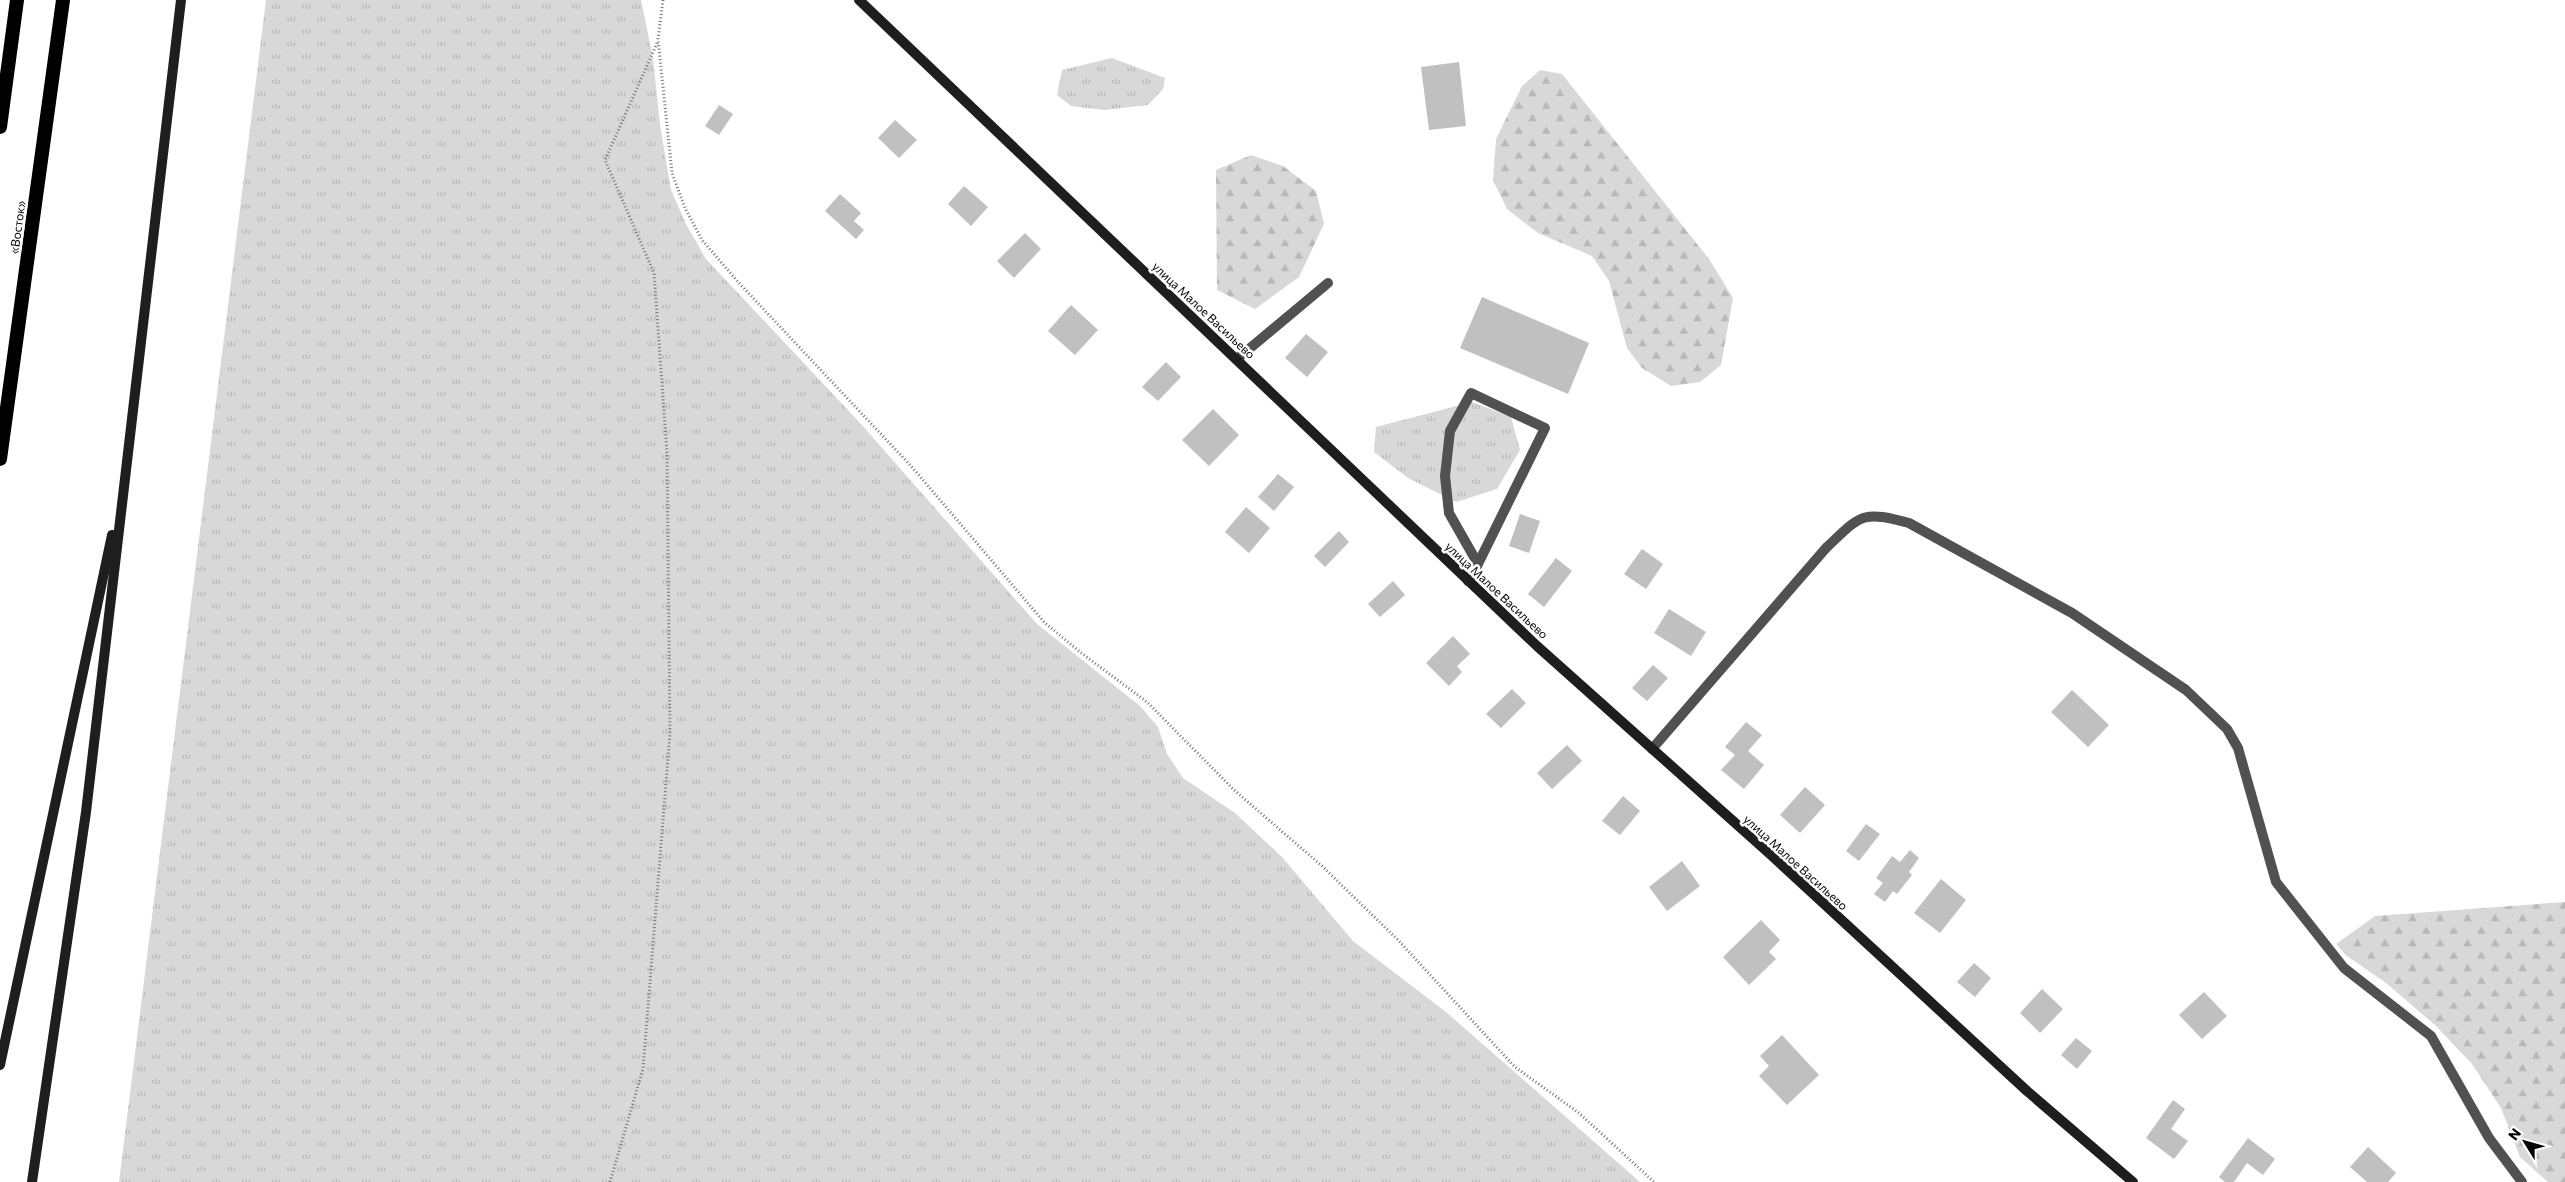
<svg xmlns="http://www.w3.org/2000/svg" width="2565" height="1182" font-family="Commissioner,sans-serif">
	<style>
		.grass { fill: url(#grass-tufts) }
		.forest { fill: url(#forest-firs) }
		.building { fill: #c0c0c0 }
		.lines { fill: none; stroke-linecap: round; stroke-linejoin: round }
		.path { stroke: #737373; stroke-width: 3; stroke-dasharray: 1 2.5; stroke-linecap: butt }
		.service { stroke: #515151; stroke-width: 10 }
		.secondary { stroke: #1e1e1e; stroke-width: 10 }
		.trunk { stroke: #000; stroke-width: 14 }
		.labels { text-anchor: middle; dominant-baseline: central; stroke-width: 5; stroke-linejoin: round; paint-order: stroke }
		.street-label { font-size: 12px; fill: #000; stroke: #fff }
	</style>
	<defs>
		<pattern id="grass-tufts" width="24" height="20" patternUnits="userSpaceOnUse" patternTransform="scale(1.25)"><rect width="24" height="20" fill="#d8d8d8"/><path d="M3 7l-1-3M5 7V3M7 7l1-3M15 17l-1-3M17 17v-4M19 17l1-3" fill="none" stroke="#b8b8b8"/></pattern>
		<pattern id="forest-firs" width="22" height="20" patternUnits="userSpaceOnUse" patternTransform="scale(1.25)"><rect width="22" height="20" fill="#d8d8d8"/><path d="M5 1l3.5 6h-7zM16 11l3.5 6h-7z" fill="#b8b8b8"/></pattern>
	</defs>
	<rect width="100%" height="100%" fill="#fff"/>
	<g class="grass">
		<path d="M 266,0 L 641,0 L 653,58 L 660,125 L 671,190 L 687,226 L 706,259 L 861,424 L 1037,624 L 1140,706 L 1158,727 L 1167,754 L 1183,778 L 1235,813 L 1282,857 L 1353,941 L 1446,1012 L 1640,1182 L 119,1182 Z"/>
		<path d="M 1112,58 L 1165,78 L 1163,89 L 1148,105 L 1104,110 L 1071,106 L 1057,95 L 1062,70 Z"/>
		<path d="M 1472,402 L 1511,417 L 1520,450 L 1497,489 L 1456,502 L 1408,478 L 1374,452 L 1376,427 Z"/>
	</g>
	<g class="forest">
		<path d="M 1540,70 L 1562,74 L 1709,259 L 1733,298 L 1721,365 L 1700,382 L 1671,386 L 1642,368 L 1627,348 L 1609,281 L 1592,256 L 1538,233 L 1507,209 L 1493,180 L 1496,139 L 1522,86 Z"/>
		<path d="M 1251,155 L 1283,166 L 1316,191 L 1324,224 L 1299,277 L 1255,309 L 1217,290 L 1216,170 Z"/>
		<path d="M 2565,902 L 2565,1182 L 2548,1182 L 2520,1157 L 2501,1108 L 2472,1064 L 2435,1025 L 2386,983 L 2347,956 L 2336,944 L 2375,916 Z"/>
	</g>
	<g class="building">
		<path d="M 1459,62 L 1466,126 L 1429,130 L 1421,67 Z"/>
		<path d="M 719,105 L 733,114 L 719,135 L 705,126 Z"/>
		<path d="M 895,120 L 917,140 L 899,158 L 878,138 Z"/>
		<path d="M 964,186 L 988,207 L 971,226 L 948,204 Z"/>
		<path d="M 840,194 L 861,213 L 854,221 L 864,230 L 856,239 L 825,211 Z"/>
		<path d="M 1025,233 L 1041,249 L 1014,278 L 997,261 Z"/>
		<path d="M 1482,297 L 1589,343 L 1568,394 L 1460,348 Z"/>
		<path d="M 1071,305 L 1098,330 L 1075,355 L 1048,331 Z"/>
		<path d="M 1306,334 L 1328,352 L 1307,377 L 1285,358 Z"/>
		<path d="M 1166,362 L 1181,377 L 1158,401 L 1142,387 Z"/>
		<path d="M 1213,409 L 1239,435 L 1209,466 L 1182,440 Z"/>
		<path d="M 1278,474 L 1294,487 L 1274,511 L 1258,497 Z"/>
		<path d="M 1246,507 L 1270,528 L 1249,553 L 1225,532 Z"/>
		<path d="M 1520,514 L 1540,521 L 1529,553 L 1509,546 Z"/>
		<path d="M 1339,531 L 1349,542 L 1325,567 L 1314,556 Z"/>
		<path d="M 1642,549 L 1663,564 L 1646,589 L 1624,574 Z"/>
		<path d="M 1556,558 L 1572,571 L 1544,607 L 1528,594 Z"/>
		<path d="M 1393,581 L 1405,595 L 1380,617 L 1368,604 Z"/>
		<path d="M 1669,609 L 1706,632 L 1691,656 L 1654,633 Z"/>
		<path d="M 1453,636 L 1470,654 L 1457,666 L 1462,672 L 1449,686 L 1426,663 Z"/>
		<path d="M 1653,665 L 1668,678 L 1647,701 L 1632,688 Z"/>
		<path d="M 1512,689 L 1526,703 L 1501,728 L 1486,714 Z"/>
		<path d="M 2072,690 L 2109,725 L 2088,747 L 2051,712 Z"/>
		<path d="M 1746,722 L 1762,735 L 1748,751 L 1764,765 L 1744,789 L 1721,770 L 1735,755 L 1725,747 Z"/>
		<path d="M 1567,745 L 1582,761 L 1552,789 L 1537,773 Z"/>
		<path d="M 1805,787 L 1825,805 L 1800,833 L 1780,815 Z"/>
		<path d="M 1623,796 L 1640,811 L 1620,835 L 1602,821 Z"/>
		<path d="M 1866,824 L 1880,834 L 1859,861 L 1846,851 Z"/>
		<path d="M 1910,850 L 1919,858 L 1909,872 L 1912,875 L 1897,894 L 1893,891 L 1885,902 L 1874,894 L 1883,883 L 1876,878 L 1892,856 L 1900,862 Z"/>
		<path d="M 1682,861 L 1700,886 L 1667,911 L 1649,887 Z"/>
		<path d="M 1941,879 L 1966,900 L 1940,933 L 1914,913 Z"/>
		<path d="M 1761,920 L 1780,940 L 1769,952 L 1776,959 L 1749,985 L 1723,957 Z"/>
		<path d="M 1974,963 L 1991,978 L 1975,997 L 1957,982 Z"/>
		<path d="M 2042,989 L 2063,1009 L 2040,1033 L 2020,1013 Z"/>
		<path d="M 2204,992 L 2227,1016 L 2202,1039 L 2179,1015 Z"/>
		<path d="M 1782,1035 L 1819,1075 L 1787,1105 L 1759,1076 L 1769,1066 L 1760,1056 Z"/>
		<path d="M 2076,1038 L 2092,1051 L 2077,1069 L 2061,1055 Z"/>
		<path d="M 2173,1100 L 2185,1109 L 2171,1129 L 2188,1141 L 2174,1159 L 2146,1138 Z"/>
		<path d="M 2248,1138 L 2275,1159 L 2263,1175 L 2247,1163 L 2234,1182 L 2225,1182 L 2219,1177 Z"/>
		<path d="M 2368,1147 L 2396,1173 L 2388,1182 L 2367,1182 L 2350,1167 Z"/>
	</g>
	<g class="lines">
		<g class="path">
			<path d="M 663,0 L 658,39 L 672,173 L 685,208 L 702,240 L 739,283 L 911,466 L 1044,622 L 1080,652 L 1147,702 L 1234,790 L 1322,866 L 1398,940 L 1515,1067 L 1579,1113 L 1654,1182"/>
			<path d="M 610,1182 L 643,1069 L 670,733 L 667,453 L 654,273 L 605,160 L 658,41"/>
		</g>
		<g class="service">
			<path d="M 1237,359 L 1328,283"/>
			<path d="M 1468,581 L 1474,572 L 1545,428 L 1471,393 L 1450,431 L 1445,476 L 1449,513 L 1478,564"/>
			<path d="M 1652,749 L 1826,548 C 1861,515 1861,510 1909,523 L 2072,613 L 2186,690 L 2227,729 L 2238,748 L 2276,882 L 2344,968 L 2431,1036 L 2489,1138 L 2522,1182"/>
		</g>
		<g class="secondary">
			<path d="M 859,0 L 1537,646 L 1770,854 L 2027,1091 L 2133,1182"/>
			<path d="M 0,1065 L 112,535"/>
			<path d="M 32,1182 L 86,812 L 181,0"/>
		</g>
		<g class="trunk">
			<path d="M 0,127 L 17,0"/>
			<path d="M 0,459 L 63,0"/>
		</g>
	</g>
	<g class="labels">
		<g class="street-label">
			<text transform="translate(17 227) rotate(-82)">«Восток»</text>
			<text transform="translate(1204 310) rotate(43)">улица Малое Васильево</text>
			<text transform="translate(1497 590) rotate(43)">улица Малое Васильево</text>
			<text transform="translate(1796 862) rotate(42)">улица Малое Васильево</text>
		</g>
	</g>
	<g transform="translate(2525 1142) rotate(307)" stroke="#ffffff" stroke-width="4" paint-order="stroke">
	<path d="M0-4L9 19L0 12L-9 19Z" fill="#000000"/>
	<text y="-8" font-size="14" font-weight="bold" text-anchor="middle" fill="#000000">N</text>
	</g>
</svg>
